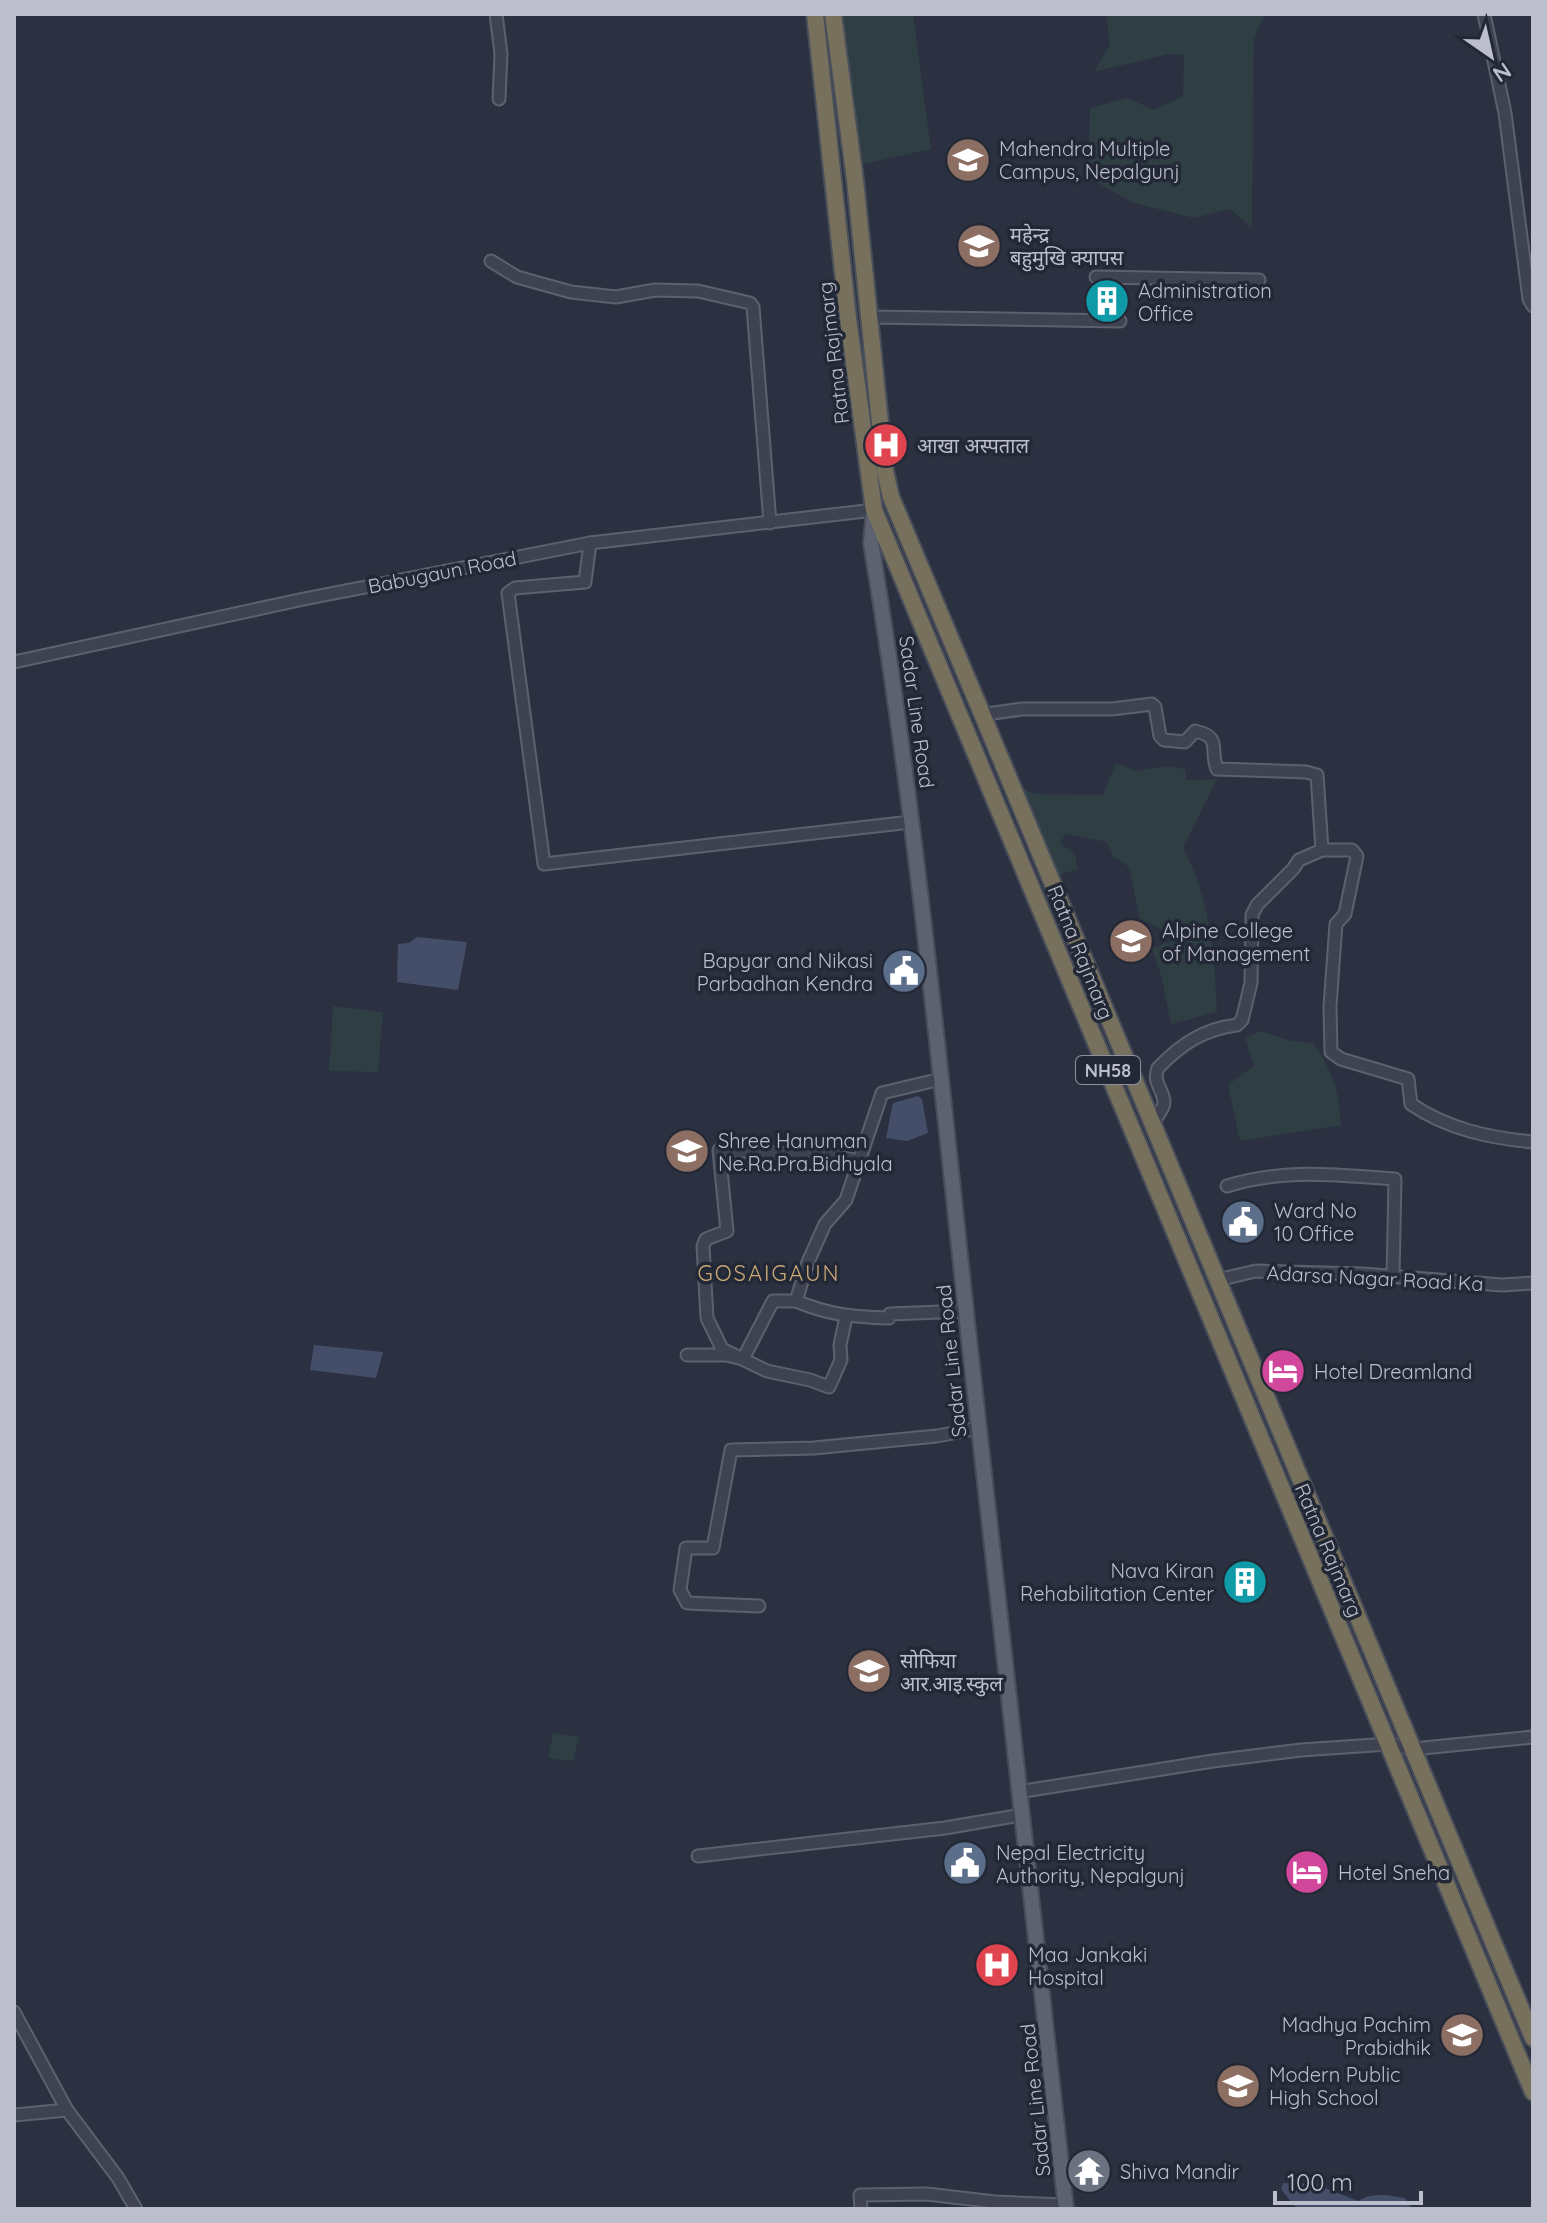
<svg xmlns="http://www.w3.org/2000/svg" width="1547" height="2223" font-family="Quicksand,'Noto Sans Devanagari',sans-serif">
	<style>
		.green { fill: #2e3e43 }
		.water { fill: #454e69 }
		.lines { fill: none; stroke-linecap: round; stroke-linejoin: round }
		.minor-casing { stroke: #5d616e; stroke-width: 15 }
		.major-casing { stroke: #494c5a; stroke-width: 18 }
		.highway-casing { stroke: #494e5b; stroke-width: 20 }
		.minor { stroke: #3f4351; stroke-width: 11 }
		.major { stroke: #5d6271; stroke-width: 14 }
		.highway { stroke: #76705d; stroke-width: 16 }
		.labels { text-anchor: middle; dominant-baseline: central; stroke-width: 7; stroke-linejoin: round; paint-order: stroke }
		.shield { fill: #232836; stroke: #8e929e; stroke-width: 2 }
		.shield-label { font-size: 18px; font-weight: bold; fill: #bcbfcb }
		.poi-label { font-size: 20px; fill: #bcbfcb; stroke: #232836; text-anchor: start }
		.street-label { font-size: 20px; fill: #bcbfcb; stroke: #232836 }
		.neighbourhood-label { font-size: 22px; letter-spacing: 2px; fill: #cba977; stroke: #232836 }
	</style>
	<rect width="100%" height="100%" fill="#2b3141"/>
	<g class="green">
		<path d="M 840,14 L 913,14 L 931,149 L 860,165 Z"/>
		<path d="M 1106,14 L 1265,14 L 1254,38 L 1252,228 L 1230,209 L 1194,218 L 1134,203 L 1089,178 L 1090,108 L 1128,98 L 1154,110 L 1183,96 L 1184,55 L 1168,54 L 1094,72 L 1110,45 Z"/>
		<path d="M 1116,763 L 1136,771 L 1168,766 L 1185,769 L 1187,780 L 1217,779 L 1183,848 C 1211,899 1214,955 1217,1012 L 1171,1024 L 1161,975 L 1152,948 L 1177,939 L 1180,930 L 1166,931 L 1140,919 L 1129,867 L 1113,856 L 1107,842 L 1066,834 L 1060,843 L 1075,855 L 1078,869 L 1052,877 L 1017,785 L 1035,794 L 1103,795 Z"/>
		<path d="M 333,1006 L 383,1012 L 378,1072 L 329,1071 Z"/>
		<path d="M 1260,1031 L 1292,1041 L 1313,1043 C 1332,1068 1340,1094 1341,1125 L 1240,1141 L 1228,1085 L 1254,1066 L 1245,1038 Z"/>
		<path d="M 553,1733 L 579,1737 L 573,1761 L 548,1758 Z"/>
	</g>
	<g class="water">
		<path d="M 417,937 L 467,942 L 458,990 L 397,982 L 398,944 L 409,943 Z"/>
		<path d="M 918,1096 L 922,1099 L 928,1133 L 907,1141 L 886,1138 L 893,1103 Z"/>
		<path d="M 314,1345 L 383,1352 L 376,1378 L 310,1370 Z"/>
		<path d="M 1283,2183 L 1315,2184 L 1358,2201 C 1373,2192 1388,2195 1405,2198 L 1412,2208 L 1297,2209 L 1281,2189 Z"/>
	</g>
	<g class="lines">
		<g class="minor-casing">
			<g id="minor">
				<path d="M 496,14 L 501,54 L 499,99"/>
				<path d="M 1484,14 L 1505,113 L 1529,299 L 1533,306"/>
				<path d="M 491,261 L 517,277 L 571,292 L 616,297 L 655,290 L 698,291 L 750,303 L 753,307 L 770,523"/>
				<path d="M 1096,277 L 1259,280"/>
				<path d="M 872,325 L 872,317 L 1120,321"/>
				<path d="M 590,543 L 585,582 L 515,588 L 508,593 L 544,864 L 911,822"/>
				<path d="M 14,662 L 299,600 L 590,543 L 874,510"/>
				<path d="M 985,721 L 986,714 L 1022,709 L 1112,709 L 1152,704 L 1155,707 L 1160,736 L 1164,740 L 1185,742 L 1195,731 C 1223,737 1209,750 1217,769 L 1306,772 L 1317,775 L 1322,850 L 1352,850 L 1357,856 L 1345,914 L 1336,924 L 1330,1006 L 1331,1052 L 1341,1059 L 1408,1079 L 1411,1104 C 1447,1129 1490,1138 1533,1142"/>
				<path d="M 941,1079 L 882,1093 L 846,1200 L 825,1224 L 808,1262 L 796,1301 C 829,1315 853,1317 889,1318 L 890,1314 L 966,1311"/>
				<path d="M 1152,1127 C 1154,1117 1164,1111 1164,1102 C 1163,1088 1152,1083 1158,1068 C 1181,1044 1204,1029 1237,1025 L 1242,1020 L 1251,983 L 1252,915 L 1257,905 L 1293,869 L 1299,860 L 1322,850"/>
				<path d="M 1227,1186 C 1287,1168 1334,1175 1395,1179 L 1393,1277"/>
				<path d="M 1217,1280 L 1256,1271 L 1362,1274 L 1502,1285 L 1533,1283"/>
				<path d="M 846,1317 L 840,1345 L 841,1360 L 829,1387 L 810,1380 L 767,1371 L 722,1349 L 707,1318 L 703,1246 L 706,1239 L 727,1231 L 719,1150 L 835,1156 L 859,1161"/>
				<path d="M 687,1355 L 726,1355 L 743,1359 L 773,1301 L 796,1301"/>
				<path d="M 759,1606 L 687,1603 L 680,1590 L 686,1548 L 713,1548 L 731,1450 L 814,1448 L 937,1436 L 979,1428"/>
				<path d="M 1018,1792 L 1213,1761 L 1301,1750 L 1389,1744 L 1413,1749 L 1533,1737"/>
				<path d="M 698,1856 L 945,1828 L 1021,1815"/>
				<path d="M 14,2012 L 67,2110 L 118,2178 L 136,2209"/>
				<path d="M 14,2115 L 67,2110"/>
				<path d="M 861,2209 L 860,2195 L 927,2194 L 995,2202 L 1065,2205"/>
			</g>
		</g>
		<g class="major-casing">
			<path id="major" d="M 874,510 L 871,543 C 914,801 939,1061 967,1321 C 999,1617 1034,1913 1066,2209"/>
		</g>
		<g class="highway-casing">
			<g id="highway">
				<path d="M 815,14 L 848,318 L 874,510 L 1533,2092"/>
				<path d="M 833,14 L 855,180 L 885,471 L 891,497 L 985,721 L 1533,2038"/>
			</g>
		</g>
		<use href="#minor" class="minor"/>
		<use href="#major" class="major"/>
		<use href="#highway" class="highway"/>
	</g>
	<defs>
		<g id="university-disc" transform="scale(2.3)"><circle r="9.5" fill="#8d6e63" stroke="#232836"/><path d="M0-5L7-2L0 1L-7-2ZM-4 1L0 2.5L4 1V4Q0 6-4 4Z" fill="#fff"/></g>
		<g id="building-disc" transform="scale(2.3)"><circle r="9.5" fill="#0f9aa8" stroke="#232836"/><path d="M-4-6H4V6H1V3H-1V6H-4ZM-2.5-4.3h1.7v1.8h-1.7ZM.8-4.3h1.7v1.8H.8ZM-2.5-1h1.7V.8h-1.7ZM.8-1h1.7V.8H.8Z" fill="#fff"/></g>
		<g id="hospital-disc" transform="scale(2.3)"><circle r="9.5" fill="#e0444e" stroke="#232836"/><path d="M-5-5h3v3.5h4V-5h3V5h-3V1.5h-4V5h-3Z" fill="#fff"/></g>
		<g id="civic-disc" transform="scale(2.3)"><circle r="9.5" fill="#5c6f8a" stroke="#232836"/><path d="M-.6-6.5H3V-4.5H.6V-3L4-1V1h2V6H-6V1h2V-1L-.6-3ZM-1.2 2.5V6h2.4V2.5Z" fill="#fff"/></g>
		<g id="school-disc" transform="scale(2.3)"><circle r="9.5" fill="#8d6e63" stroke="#232836"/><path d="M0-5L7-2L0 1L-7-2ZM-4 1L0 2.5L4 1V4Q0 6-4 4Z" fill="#fff"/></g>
		<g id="hotel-disc" transform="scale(2.3)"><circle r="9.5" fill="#d1479c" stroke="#232836"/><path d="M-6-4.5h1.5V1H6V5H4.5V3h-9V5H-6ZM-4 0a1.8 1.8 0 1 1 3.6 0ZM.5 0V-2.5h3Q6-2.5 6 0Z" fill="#fff"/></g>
		<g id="temple-disc" transform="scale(2.3)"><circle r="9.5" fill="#6b7280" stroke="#232836"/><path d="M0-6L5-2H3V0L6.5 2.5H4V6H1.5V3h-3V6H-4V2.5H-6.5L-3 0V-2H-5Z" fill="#fff"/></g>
	</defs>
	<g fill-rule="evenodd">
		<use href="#university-disc" x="968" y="160"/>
		<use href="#university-disc" x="979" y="246"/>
		<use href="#building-disc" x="1107" y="301"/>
		<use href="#hospital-disc" x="886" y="445"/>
		<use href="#university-disc" x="1131" y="941"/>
		<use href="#civic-disc" x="904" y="971"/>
		<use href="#school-disc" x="687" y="1151"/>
		<use href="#civic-disc" x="1243" y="1222"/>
		<use href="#hotel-disc" x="1283" y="1371"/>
		<use href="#building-disc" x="1245" y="1582"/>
		<use href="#school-disc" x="869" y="1671"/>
		<use href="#civic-disc" x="965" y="1863"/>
		<use href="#hotel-disc" x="1307" y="1872"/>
		<use href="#hospital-disc" x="997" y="1965"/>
		<use href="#university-disc" x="1462" y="2035"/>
		<use href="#school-disc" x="1238" y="2086"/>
		<use href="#temple-disc" x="1089" y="2171"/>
	</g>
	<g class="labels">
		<rect class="shield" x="1076" y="1056" width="64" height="28" rx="6"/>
		<g class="shield-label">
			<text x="1108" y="1070">NH58</text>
		</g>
		<g class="poi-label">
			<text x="999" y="148">Mahendra Multiple<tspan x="999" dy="23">Campus, Nepalgunj</tspan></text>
			<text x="1010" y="234">महेन्द्र<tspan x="1010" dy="23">बहुमुखि क्यापस</tspan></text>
			<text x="1138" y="290">Administration<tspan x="1138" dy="23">Office</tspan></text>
			<text x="917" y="445">आखा अस्पताल</text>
			<text x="1162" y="930">Alpine College<tspan x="1162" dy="23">of Management</tspan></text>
			<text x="873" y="960" text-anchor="end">Bapyar and Nikasi<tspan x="873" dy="23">Parbadhan Kendra</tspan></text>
			<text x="718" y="1140">Shree Hanuman<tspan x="718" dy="23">Ne.Ra.Pra.Bidhyala</tspan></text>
			<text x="1274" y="1210">Ward No<tspan x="1274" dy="23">10 Office</tspan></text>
			<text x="1314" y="1371">Hotel Dreamland</text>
			<text x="1214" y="1570" text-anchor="end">Nava Kiran<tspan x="1214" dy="23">Rehabilitation Center</tspan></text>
			<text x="900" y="1660">साेफिया<tspan x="900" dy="23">आर.आइ.स्कुल</tspan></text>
			<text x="996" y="1852">Nepal Electricity<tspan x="996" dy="23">Authority, Nepalgunj</tspan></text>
			<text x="1338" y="1872">Hotel Sneha</text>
			<text x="1028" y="1954">Maa Jankaki<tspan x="1028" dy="23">Hospital</tspan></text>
			<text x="1431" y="2024" text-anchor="end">Madhya Pachim<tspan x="1431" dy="23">Prabidhik</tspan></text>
			<text x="1269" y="2074">Modern Public<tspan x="1269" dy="23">High School</tspan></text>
			<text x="1120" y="2171">Shiva Mandir</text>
		</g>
		<g class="street-label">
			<text transform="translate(833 353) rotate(-97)">Ratna Rajmarg</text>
			<text transform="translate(442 572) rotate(-11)">Babugaun Road</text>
			<text transform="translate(917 712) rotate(82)">Sadar Line Road</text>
			<text transform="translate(1081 952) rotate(68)">Ratna Rajmarg</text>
			<text transform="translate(1375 1278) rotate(3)">Adarsa Nagar Road Ka</text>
			<text transform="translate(951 1361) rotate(-96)">Sadar Line Road</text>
			<text transform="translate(1329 1550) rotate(67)">Ratna Rajmarg</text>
			<text transform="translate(1035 2100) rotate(-96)">Sadar Line Road</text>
		</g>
		<g class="neighbourhood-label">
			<text x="769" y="1273">GOSAIGAUN</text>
		</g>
	</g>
	<rect width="1547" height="2223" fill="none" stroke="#bcbfcb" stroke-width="32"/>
	<g transform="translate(1491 56) rotate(146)" stroke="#232836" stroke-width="6" paint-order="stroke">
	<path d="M0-6L14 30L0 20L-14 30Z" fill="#bcbfcb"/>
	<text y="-12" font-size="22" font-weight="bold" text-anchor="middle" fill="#bcbfcb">N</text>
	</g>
	<path d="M1275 2191v12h146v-12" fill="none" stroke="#bcbfcb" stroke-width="4"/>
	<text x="1287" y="2191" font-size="24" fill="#bcbfcb" stroke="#232836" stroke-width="6" paint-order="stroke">100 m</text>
</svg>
